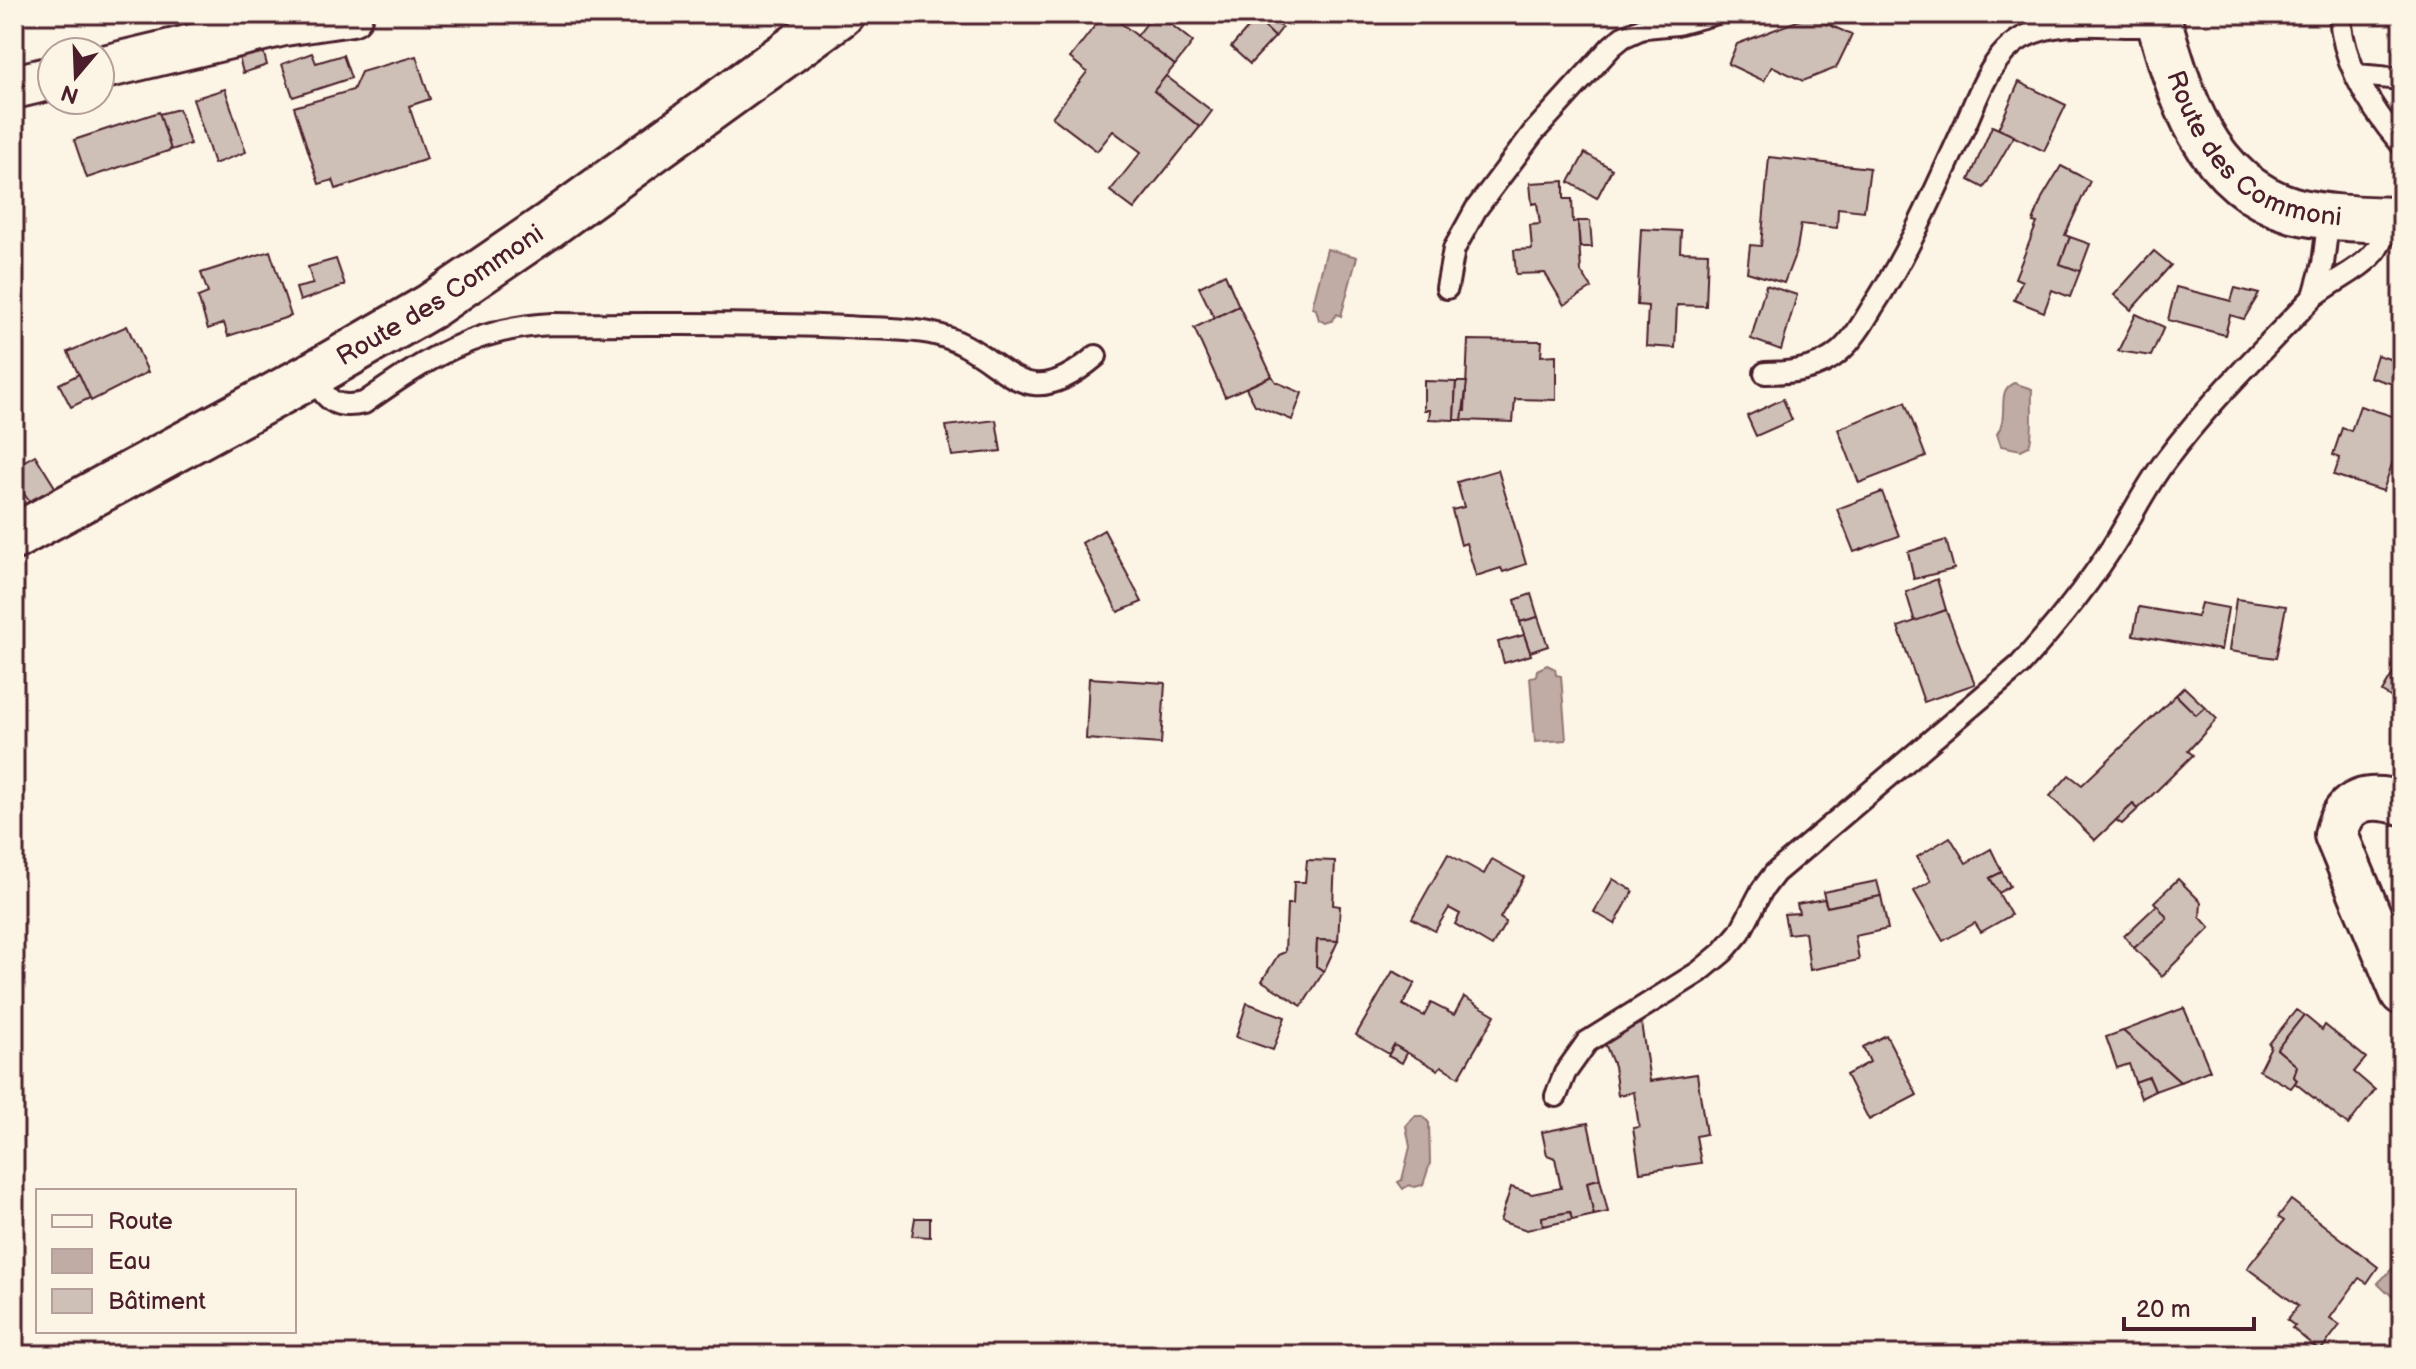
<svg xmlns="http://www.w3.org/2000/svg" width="2416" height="1369" font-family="'Balsamiq Sans',sans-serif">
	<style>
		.water { fill: #c0aca5; stroke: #917474; stroke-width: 2 }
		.building { fill: #cfc0b7; stroke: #4a1f2b; stroke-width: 2 }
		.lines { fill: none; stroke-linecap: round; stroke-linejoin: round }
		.service-casing { stroke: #4a1f2b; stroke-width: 26 }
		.minor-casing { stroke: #4a1f2b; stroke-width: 48 }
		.tertiary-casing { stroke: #4a1f2b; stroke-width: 50 }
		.service { stroke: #fcf5e5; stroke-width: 20 }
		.minor { stroke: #fcf5e5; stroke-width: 42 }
		.tertiary { stroke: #fcf5e5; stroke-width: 44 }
		.labels { text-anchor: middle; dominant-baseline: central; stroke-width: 8; stroke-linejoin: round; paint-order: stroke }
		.street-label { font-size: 26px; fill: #4a1f2b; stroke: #fcf5e5 }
	</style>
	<rect width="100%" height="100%" fill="#fcf5e5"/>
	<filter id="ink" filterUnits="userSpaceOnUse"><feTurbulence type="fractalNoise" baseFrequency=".0125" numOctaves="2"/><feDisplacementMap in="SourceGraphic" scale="16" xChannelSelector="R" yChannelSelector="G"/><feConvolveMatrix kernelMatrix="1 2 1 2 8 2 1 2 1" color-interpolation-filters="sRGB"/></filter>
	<g filter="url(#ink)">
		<g class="water">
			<path d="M 1327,249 L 1357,257 L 1341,316 L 1337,314 L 1332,321 L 1326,323 L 1319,320 L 1316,309 L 1312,308 Z"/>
			<path d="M 2014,383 L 2032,389 C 2031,403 2034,437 2029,446 L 2021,450 L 2001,446 L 1997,434 C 2010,415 1995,390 2014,383 Z"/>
			<path d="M 1547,665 L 1555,669 L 1556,675 L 1561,676 L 1566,740 L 1535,742 L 1530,677 L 1536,676 L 1537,670 Z"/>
			<path d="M 1415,1116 L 1423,1116 L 1429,1123 L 1430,1163 L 1423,1185 L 1414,1187 L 1409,1185 L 1403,1189 L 1398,1182 L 1402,1180 L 1410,1147 L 1406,1126 Z"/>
			<path d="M 2399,1262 L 2402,1265 L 2402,1306 L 2378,1283 Z"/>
		</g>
		<g class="building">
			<path d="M 1104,14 L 1109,14 L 1175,65 L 1154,91 L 1200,127 L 1134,209 L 1110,191 L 1141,152 L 1113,131 L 1097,151 L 1052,117 L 1087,72 L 1070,58 Z"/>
			<path d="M 1154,14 L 1158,14 L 1193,42 L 1175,65 L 1137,36 Z"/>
			<path d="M 1261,14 L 1267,14 L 1282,28 L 1275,37 L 1256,19 Z"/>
			<path d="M 2230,14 L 2271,14 L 2270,21 Z"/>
			<path d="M 1810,16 L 1852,35 L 1836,68 L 1803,81 L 1772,66 L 1764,81 L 1728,64 L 1737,44 Z"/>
			<path d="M 1256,19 L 1275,37 L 1250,64 L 1231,47 Z"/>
			<path d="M 260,39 L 267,65 L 243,73 L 236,45 Z"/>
			<path d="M 312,53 L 316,63 L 343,55 L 351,78 L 293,97 L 282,64 Z"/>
			<path d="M 416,56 L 430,99 L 409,106 L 427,159 L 336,189 L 333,180 L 319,184 L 294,107 L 353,90 L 361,72 Z"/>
			<path d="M 1166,76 L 1212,111 L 1200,127 L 1154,91 Z"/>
			<path d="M 2019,82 L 2066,105 L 2044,151 L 1998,129 Z"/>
			<path d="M 225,89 L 246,152 L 214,164 L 193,99 Z"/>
			<path d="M 179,109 L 190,144 L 171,150 L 159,114 Z"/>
			<path d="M 159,112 L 171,150 L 87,178 L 74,140 Z"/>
			<path d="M 1992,126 L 2014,136 L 1984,188 L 1969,180 Z"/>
			<path d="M 1585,153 L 1612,169 L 1597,198 L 1569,182 Z"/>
			<path d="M 1769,157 L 1870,168 L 1864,211 L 1838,208 L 1837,228 L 1801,224 L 1797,249 L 1784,283 L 1747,272 L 1750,245 L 1761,246 Z"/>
			<path d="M 2061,166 L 2090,181 L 2065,235 L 2070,237 L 2060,264 L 2080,271 L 2070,297 L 2052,290 L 2044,312 L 2014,300 L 2022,281 L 2015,278 L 2037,223 L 2033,222 L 2042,198 Z"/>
			<path d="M 1564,181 L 1564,199 L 1572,199 L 1573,222 L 1578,221 L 1581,272 L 1592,288 L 1564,305 L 1545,273 L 1516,274 L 1514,250 L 1532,249 L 1530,225 L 1540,224 L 1537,203 L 1532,204 L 1530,183 Z"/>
			<path d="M 1578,221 L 1590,221 L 1592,247 L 1580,247 Z"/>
			<path d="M 1641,229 L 1681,231 L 1680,252 L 1708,253 L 1706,306 L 1677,305 L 1675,348 L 1646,346 L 1648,306 L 1637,305 Z"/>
			<path d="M 2070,237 L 2090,244 L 2080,271 L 2060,264 Z"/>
			<path d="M 270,251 L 291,316 L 228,336 L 224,323 L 208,329 L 198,297 L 208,293 L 201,273 Z"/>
			<path d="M 2154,251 L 2171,265 L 2131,310 L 2114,295 Z"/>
			<path d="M 336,259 L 345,285 L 300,301 L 296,288 L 313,284 L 308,267 Z"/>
			<path d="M 1225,274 L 1239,306 L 1214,318 L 1199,287 Z"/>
			<path d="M 1766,285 L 1797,295 L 1781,350 L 1751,339 Z"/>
			<path d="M 2176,287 L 2231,301 L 2235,288 L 2259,294 L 2244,319 L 2230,315 L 2225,335 L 2168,320 Z"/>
			<path d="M 1239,306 L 1272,376 L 1225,397 L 1194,328 Z"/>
			<path d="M 2136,314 L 2164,327 L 2151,356 L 2118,351 Z"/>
			<path d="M 127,326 L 148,372 L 91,401 L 68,352 Z"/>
			<path d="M 1468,340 L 1542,341 L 1541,356 L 1556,355 L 1556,400 L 1515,399 L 1513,422 L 1462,420 L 1462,410 L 1465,411 Z"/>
			<path d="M 2377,355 L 2402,363 L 2402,387 L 2370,377 Z"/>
			<path d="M 79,374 L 90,398 L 71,407 L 59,384 Z"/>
			<path d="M 1272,376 L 1276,382 L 1302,393 L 1292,420 L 1255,405 L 1246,388 Z"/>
			<path d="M 1424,381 L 1456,382 L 1454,420 L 1429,419 L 1430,410 L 1424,410 Z"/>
			<path d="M 1456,382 L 1467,382 L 1462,420 L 1454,420 Z"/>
			<path d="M 1783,399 L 1792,420 L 1756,436 L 1747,416 Z"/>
			<path d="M 1905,402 L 1926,457 L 1859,483 L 1838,429 Z"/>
			<path d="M 2360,406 L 2402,419 L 2402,451 L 2401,454 L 2396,452 L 2383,491 L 2334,475 L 2340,458 L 2333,455 L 2342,428 L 2351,431 Z"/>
			<path d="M 996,420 L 1001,451 L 952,456 L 946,426 Z"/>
			<path d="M 35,455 L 58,492 L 33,506 L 14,481 L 14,467 Z"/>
			<path d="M 1498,470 L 1526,564 L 1503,572 L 1501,568 L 1476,576 L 1466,543 L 1461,545 L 1452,510 L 1464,507 L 1457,482 Z"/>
			<path d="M 1882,492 L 1899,536 L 1854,552 L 1837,509 Z"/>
			<path d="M 1104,530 L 1142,602 L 1118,612 L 1082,543 Z"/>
			<path d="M 1946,540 L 1954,569 L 1914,579 L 1908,552 Z"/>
			<path d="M 1937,579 L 1946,610 L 1915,622 L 1906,592 Z"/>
			<path d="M 1531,594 L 1538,617 L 1520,622 L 1515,600 Z"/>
			<path d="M 2236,599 L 2286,606 L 2276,658 L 2229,651 Z"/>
			<path d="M 2201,603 L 2228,608 L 2221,650 L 2133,635 L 2139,607 L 2197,617 Z"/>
			<path d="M 1946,610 L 1975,684 L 1924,702 L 1898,627 Z"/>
			<path d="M 1538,617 L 1548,646 L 1530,652 L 1520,622 Z"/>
			<path d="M 1524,635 L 1531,655 L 1504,663 L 1498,642 Z"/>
			<path d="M 2402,658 L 2402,704 L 2382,692 Z"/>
			<path d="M 1089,678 L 1165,683 L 1161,744 L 1086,739 Z"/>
			<path d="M 2184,687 L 2205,707 L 2196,715 L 2176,695 Z"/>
			<path d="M 2176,695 L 2196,715 L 2205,707 L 2217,719 L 2188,751 L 2193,755 L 2138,809 L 2133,804 L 2095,840 L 2050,796 L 2069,775 L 2082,785 Z"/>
			<path d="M 2133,804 L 2138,809 L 2122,824 L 2116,820 Z"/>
			<path d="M 1950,837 L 1966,863 L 1991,849 L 2002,872 L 1990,878 L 2011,915 L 1981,932 L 1975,923 L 1943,941 L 1914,891 L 1931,881 L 1917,857 Z"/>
			<path d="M 1448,854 L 1484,874 L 1492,859 L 1524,877 L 1500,918 L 1506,922 L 1492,946 L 1455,924 L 1460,914 L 1449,908 L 1435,931 L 1412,918 Z"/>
			<path d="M 1307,860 L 1335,861 L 1333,905 L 1340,906 L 1338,941 L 1317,940 L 1316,966 L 1324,971 L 1302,1006 L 1262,981 L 1278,955 L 1285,952 L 1287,904 L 1293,904 L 1294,882 L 1305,882 Z"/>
			<path d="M 2002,872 L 2010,886 L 1999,893 L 1990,878 Z"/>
			<path d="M 1613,879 L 1633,891 L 1615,924 L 1594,912 Z"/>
			<path d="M 2178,879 L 2201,902 L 2200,917 L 2210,928 L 2162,976 L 2134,948 L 2167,918 L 2154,902 Z"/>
			<path d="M 1877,881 L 1881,896 L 1827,907 L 1823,892 Z"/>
			<path d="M 1881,896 L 1888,929 L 1855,936 L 1859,960 L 1810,970 L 1805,932 L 1788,934 L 1784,914 L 1799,913 L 1797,904 L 1824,899 L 1827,907 Z"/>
			<path d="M 2157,905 L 2167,918 L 2134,948 L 2124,936 Z"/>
			<path d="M 1317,940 L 1338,941 L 1324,971 L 1316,966 Z"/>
			<path d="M 1393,971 L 1415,983 L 1403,1005 L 1424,1016 L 1431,1003 L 1454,1015 L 1464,997 L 1495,1015 L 1459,1077 L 1441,1066 L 1438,1070 L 1394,1045 L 1389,1054 L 1356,1035 Z"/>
			<path d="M 1247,1003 L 1285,1017 L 1273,1050 L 1236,1037 Z"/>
			<path d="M 2184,1008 L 2210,1070 L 2180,1082 L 2123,1031 Z"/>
			<path d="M 2296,1010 L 2304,1015 L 2277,1049 L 2297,1066 L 2294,1077 L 2297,1080 L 2291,1088 L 2259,1070 L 2271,1046 L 2269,1044 Z"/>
			<path d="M 2304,1015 L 2322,1030 L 2325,1025 L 2366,1058 L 2354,1072 L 2375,1090 L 2348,1125 L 2295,1083 L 2297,1080 L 2294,1077 L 2297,1066 L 2277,1049 Z"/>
			<path d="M 1641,1023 L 1650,1081 L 1697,1074 L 1706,1134 L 1696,1136 L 1701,1163 L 1640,1172 L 1633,1128 L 1639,1127 L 1634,1092 L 1618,1095 L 1614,1066 L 1604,1041 Z"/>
			<path d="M 2123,1031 L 2180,1082 L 2155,1091 L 2149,1077 L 2135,1082 L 2129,1064 L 2117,1068 L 2106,1037 Z"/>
			<path d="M 1886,1035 L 1917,1095 L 1869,1120 L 1846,1075 L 1870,1062 L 1863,1047 Z"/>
			<path d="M 1394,1045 L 1407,1053 L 1402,1063 L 1388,1056 Z"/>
			<path d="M 2149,1077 L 2155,1091 L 2141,1098 L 2135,1082 Z"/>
			<path d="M 1588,1123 L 1600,1179 L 1587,1182 L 1594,1215 L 1572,1220 L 1570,1212 L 1542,1217 L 1543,1226 L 1527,1230 L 1500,1221 L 1511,1187 L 1532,1194 L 1561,1188 L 1555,1158 L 1547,1155 L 1542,1132 Z"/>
			<path d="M 1600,1179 L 1608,1212 L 1594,1215 L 1587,1182 Z"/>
			<path d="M 2291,1200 L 2378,1267 L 2367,1283 L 2359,1278 L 2330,1318 L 2340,1325 L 2320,1351 L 2292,1328 L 2295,1326 L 2287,1320 L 2298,1306 L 2247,1268 L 2284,1221 L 2278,1217 Z"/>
			<path d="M 1570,1212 L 1572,1220 L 1543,1226 L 1542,1217 Z"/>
			<path d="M 915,1218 L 930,1218 L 930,1237 L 912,1236 Z"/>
		</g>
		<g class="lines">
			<g class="service-casing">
				<g id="service">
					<path d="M 2340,14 C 2342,62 2371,109 2402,145"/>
					<path d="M 2357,75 L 2402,79"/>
					<path d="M 2329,215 L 2323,264 L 2314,296 C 2349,269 2378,267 2389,220"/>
					<path d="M 1447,288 L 1454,249 L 1476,209 L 1533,133 L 1612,46 L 1623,37 L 1645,27 L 1677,24 L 1714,14"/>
					<path d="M 1765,373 C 1790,373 1819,370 1839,352 C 1853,340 1863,323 1872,308 C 1910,250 1937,186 1966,123 C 1979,93 1992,55 2022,38 C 2064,15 2115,30 2160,25"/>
					<path d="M 312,375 C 327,400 334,410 364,403 C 427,359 473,328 552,324 C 650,325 747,322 845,327 C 873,329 902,328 930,333 C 1007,348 1015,425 1096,356"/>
					<path d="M 1556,1096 L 1565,1073 L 1587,1042 L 1699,972 L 1723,952 L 1740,932 L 1762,890 L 1775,873 L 2020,665 C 2056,625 2090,584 2118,538 C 2134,512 2147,485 2166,460 C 2210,401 2264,349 2314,296"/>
				</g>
			</g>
			<g class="minor-casing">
				<g id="minor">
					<path d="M 100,68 L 284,24 L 351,14"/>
					<path d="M 14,87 L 52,78"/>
					<path d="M 2402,803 C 2369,794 2344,797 2336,835 L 2402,993"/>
				</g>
			</g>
			<g class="tertiary-casing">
				<g id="tertiary">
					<path id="s1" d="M 2157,14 C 2179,92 2204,184 2293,210 C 2327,219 2367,219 2402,220"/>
					<path id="s2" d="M 14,537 L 312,375 L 431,306 L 548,226 L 841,14"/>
				</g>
			</g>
			<use href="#service" class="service"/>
			<use href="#minor" class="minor"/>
			<use href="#tertiary" class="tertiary"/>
		</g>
	</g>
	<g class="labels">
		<g class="street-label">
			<text stroke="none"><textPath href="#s1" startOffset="180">Route des Commoni</textPath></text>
			<text stroke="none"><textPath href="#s2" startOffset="490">Route des Commoni</textPath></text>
		</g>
	</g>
	<rect width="2416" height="1369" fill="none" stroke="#fcf5e5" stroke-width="48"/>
	<rect x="24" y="24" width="2368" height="1321" fill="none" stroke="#4a1f2b" stroke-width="3" filter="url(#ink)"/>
	<rect x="36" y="1189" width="260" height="144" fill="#fcf5e5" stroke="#b59f9b" stroke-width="2"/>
	<rect x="52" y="1215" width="40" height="12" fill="#fcf5e5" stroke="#b59f9b" stroke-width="2"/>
	<text x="108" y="1229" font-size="24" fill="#4a1f2b">Route</text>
	<rect x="52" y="1249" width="40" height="24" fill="#c0aca5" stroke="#b59f9b" stroke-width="2"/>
	<text x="108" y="1269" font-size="24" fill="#4a1f2b">Eau</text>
	<rect x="52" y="1289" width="40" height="24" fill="#cfc0b7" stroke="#b59f9b" stroke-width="2"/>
	<text x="108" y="1309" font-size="24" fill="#4a1f2b">Bâtiment</text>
	<g transform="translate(76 76) rotate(199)"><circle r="38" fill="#fcf5e5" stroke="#b59f9b" stroke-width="2"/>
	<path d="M0-6L14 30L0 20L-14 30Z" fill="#4a1f2b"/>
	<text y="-12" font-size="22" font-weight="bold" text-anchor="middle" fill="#4a1f2b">N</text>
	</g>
	<path d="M2124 1317v12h130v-12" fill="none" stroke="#4a1f2b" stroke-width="4"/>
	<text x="2136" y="1317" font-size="24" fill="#4a1f2b" stroke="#fcf5e5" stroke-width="6" paint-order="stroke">20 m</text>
</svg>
